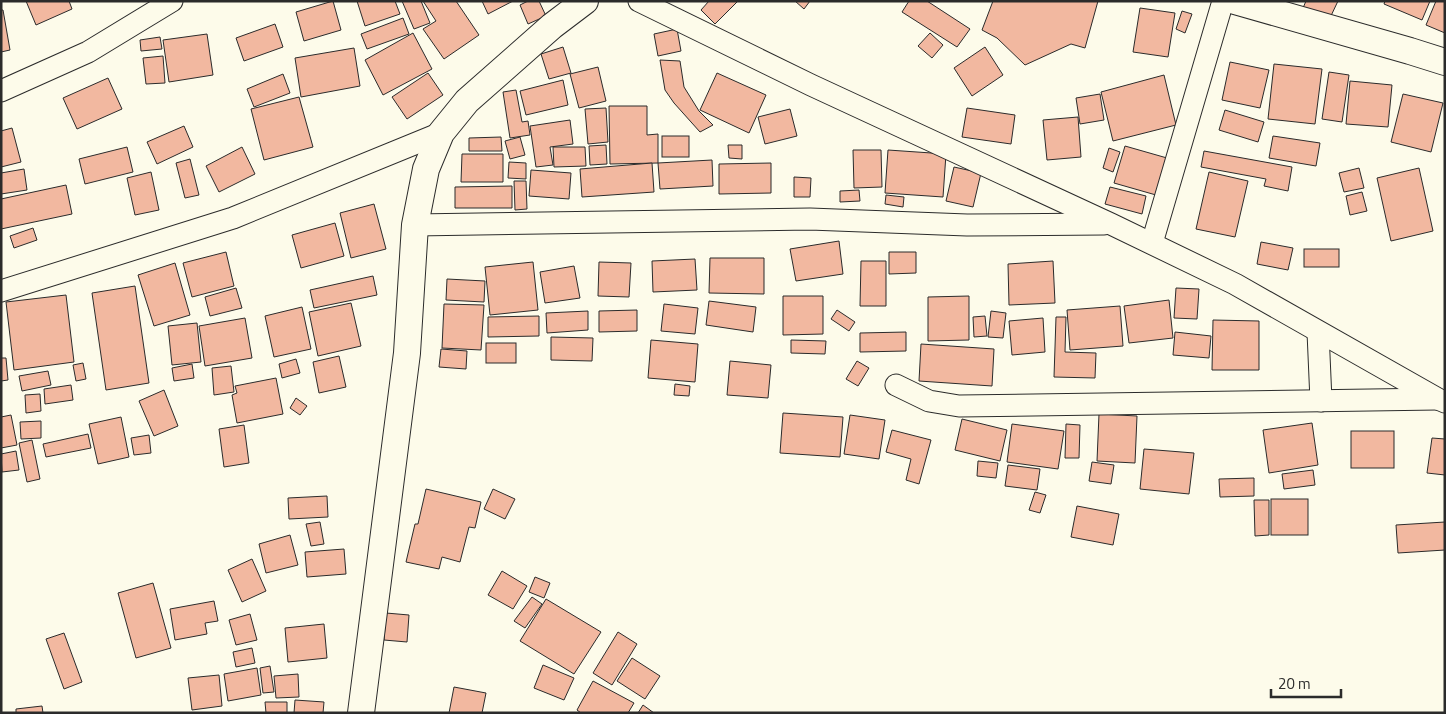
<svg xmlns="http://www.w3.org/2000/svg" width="1446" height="714" font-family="'Titillium Web',sans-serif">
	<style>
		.building { fill: #f2b8a0; stroke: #2b2b2b }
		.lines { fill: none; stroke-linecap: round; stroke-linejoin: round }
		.minor-casing { stroke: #2b2b2b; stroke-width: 23 }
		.tertiary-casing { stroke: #2b2b2b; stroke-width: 28 }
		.minor { stroke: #fdfbea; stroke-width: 21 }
		.tertiary { stroke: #fdfbea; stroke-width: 26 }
	</style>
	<rect width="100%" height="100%" fill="#fdfbea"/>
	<g class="building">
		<path d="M 26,1 L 69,1 L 72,9 L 36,25 Z"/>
		<path d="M 333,1 L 341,30 L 304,41 L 296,12 Z"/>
		<path d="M 357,1 L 395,1 L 400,14 L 365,26 Z"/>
		<path d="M 402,1 L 421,1 L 430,23 L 414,29 Z"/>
		<path d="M 423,1 L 456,1 L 479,35 L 444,59 L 423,29 L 436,21 Z"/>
		<path d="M 482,1 L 513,1 L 488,14 Z"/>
		<path d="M 528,1 L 539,1 L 546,16 L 528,24 L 520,5 Z"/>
		<path d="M 709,1 L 738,1 L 715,24 L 701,10 Z"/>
		<path d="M 795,1 L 810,1 L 804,9 Z"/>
		<path d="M 909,1 L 927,1 L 970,29 L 957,47 L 902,12 Z"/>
		<path d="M 993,1 L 1098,1 L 1085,48 L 1071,44 L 1025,65 L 997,38 L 982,30 Z"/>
		<path d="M 1306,1 L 1338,1 L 1329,20 L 1303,8 Z"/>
		<path d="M 1385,1 L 1430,1 L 1422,20 L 1384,4 Z"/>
		<path d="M 1436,1 L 1445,1 L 1445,33 L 1426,25 Z"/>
		<path d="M 1140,8 L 1175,13 L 1168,57 L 1133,52 Z"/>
		<path d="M 1,10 L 3,10 L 10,50 L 1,52 Z"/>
		<path d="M 1182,11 L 1192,14 L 1185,33 L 1176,29 Z"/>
		<path d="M 403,18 L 409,34 L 367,49 L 361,34 Z"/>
		<path d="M 275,24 L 283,47 L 244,61 L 236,38 Z"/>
		<path d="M 677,29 L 681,51 L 658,56 L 654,34 Z"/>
		<path d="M 413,33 L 432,69 L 383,95 L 365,60 Z"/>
		<path d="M 930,33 L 943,45 L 932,58 L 918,46 Z"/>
		<path d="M 207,34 L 213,75 L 169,82 L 163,40 Z"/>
		<path d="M 160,37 L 162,49 L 141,51 L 140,40 Z"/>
		<path d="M 563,47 L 571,73 L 549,79 L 541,54 Z"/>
		<path d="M 985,47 L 1003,75 L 972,96 L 954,68 Z"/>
		<path d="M 354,48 L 360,86 L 301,97 L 295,58 Z"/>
		<path d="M 163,56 L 165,83 L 146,84 L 143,58 Z"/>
		<path d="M 660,60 L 680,61 L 684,87 L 699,111 L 713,125 L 700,132 L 674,103 L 665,90 Z"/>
		<path d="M 1230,62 L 1269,70 L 1260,108 L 1222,100 Z"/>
		<path d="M 1274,64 L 1322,69 L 1315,124 L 1268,119 Z"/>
		<path d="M 598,67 L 606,101 L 579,108 L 570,74 Z"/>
		<path d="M 1329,72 L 1349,75 L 1342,122 L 1322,119 Z"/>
		<path d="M 428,73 L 443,95 L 407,119 L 392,97 Z"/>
		<path d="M 717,73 L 766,95 L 749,133 L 700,110 Z"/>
		<path d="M 283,74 L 290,93 L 254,107 L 247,89 Z"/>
		<path d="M 1164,75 L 1176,125 L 1113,141 L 1101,92 Z"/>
		<path d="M 108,78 L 122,109 L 77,129 L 63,98 Z"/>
		<path d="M 563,80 L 568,105 L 526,115 L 520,91 Z"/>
		<path d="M 1350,81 L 1392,85 L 1388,127 L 1346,124 Z"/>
		<path d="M 516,90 L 522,122 L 528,121 L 530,135 L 510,138 L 503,92 Z"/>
		<path d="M 1100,94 L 1104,120 L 1080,124 L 1076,98 Z"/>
		<path d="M 1403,94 L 1443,103 L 1431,152 L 1391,142 Z"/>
		<path d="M 299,97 L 313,147 L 264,160 L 251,109 Z"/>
		<path d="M 609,106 L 647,106 L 647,135 L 658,134 L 658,163 L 610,164 Z"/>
		<path d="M 606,108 L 608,142 L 588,144 L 585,109 Z"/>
		<path d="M 967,108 L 1015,115 L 1011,144 L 962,137 Z"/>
		<path d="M 790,109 L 797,136 L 765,144 L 758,117 Z"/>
		<path d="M 1225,110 L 1264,122 L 1258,142 L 1219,130 Z"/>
		<path d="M 1078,117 L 1081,157 L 1047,160 L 1043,120 Z"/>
		<path d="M 570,120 L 573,144 L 550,147 L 553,165 L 536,167 L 530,126 Z"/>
		<path d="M 184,126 L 193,147 L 157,164 L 147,142 Z"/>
		<path d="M 12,128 L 21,162 L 1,167 L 1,131 Z"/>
		<rect x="662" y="136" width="27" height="21"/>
		<path d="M 1273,136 L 1320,143 L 1316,166 L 1269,158 Z"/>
		<path d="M 501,137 L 502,151 L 469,151 L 469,138 Z"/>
		<path d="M 520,137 L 525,155 L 510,159 L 505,141 Z"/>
		<path d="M 606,145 L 607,164 L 590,165 L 589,146 Z"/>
		<path d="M 728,145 L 742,145 L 742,159 L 729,158 Z"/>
		<path d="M 1125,146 L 1167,158 L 1156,195 L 1114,183 Z"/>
		<path d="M 127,147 L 133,172 L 85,184 L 79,159 Z"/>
		<path d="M 242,147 L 255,174 L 219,192 L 206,166 Z"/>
		<path d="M 553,147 L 585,147 L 586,166 L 554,167 Z"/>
		<path d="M 1109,148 L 1120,152 L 1113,172 L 1103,168 Z"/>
		<path d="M 853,150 L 881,150 L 882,187 L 854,188 Z"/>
		<path d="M 888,150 L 946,154 L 943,197 L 885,193 Z"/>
		<path d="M 1204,151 L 1292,167 L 1288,191 L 1264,186 L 1266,179 L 1201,167 Z"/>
		<path d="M 462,154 L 503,154 L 503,182 L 461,182 Z"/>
		<path d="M 190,159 L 199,195 L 185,198 L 176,163 Z"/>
		<path d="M 712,160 L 713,186 L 660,189 L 658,163 Z"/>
		<path d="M 509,162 L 526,163 L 526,179 L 508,178 Z"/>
		<path d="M 652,163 L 654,192 L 582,197 L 580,169 Z"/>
		<path d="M 771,163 L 771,193 L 719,194 L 719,164 Z"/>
		<path d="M 954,167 L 981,173 L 973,207 L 946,201 Z"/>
		<path d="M 1359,168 L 1364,188 L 1344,192 L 1339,173 Z"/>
		<path d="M 1419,168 L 1433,231 L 1391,241 L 1377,178 Z"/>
		<path d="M 24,169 L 27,190 L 1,194 L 1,173 Z"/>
		<path d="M 531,170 L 571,173 L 569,199 L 529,196 Z"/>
		<path d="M 151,172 L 159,210 L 135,215 L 127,178 Z"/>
		<path d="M 1209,172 L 1248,181 L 1235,237 L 1196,229 Z"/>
		<path d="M 794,177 L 811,178 L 810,197 L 794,197 Z"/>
		<path d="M 514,181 L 526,181 L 527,209 L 515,210 Z"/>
		<path d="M 66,185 L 72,214 L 1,229 L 1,199 Z"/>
		<path d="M 512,186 L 512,208 L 455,208 L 455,187 Z"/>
		<path d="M 1110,187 L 1146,196 L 1142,214 L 1105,204 Z"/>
		<path d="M 859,190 L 860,201 L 840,202 L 840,191 Z"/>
		<path d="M 1362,192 L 1367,211 L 1350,215 L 1346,196 Z"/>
		<path d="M 886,195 L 904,197 L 903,207 L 885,204 Z"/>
		<path d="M 374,204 L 386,249 L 351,258 L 340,213 Z"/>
		<path d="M 335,223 L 344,256 L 301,268 L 292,235 Z"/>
		<path d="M 33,228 L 37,240 L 14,248 L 10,236 Z"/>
		<path d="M 839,241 L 843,274 L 796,281 L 790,249 Z"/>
		<path d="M 1261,242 L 1293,248 L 1288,270 L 1257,264 Z"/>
		<rect x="1304" y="249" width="35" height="18"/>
		<path d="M 226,252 L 234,286 L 192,297 L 183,263 Z"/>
		<path d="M 889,252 L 916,252 L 916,273 L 889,274 Z"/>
		<path d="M 710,258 L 764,258 L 764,294 L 709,293 Z"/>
		<path d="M 695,259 L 697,290 L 653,292 L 652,261 Z"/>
		<path d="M 861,261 L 886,261 L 886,306 L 860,306 Z"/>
		<path d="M 1053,261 L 1055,303 L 1009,305 L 1008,264 Z"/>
		<path d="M 533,262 L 538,310 L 490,315 L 485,267 Z"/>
		<path d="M 599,262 L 631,263 L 629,297 L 598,296 Z"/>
		<path d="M 175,263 L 190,315 L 154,326 L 138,275 Z"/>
		<path d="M 574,266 L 580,298 L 545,303 L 540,272 Z"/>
		<path d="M 373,276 L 377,295 L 314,308 L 310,290 Z"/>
		<path d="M 447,279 L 485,281 L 484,302 L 446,300 Z"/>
		<path d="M 135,286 L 149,383 L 106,390 L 92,293 Z"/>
		<path d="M 236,288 L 242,308 L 210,316 L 205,297 Z"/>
		<path d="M 1176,288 L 1199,289 L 1197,319 L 1174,318 Z"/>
		<path d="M 66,295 L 74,362 L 14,370 L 6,302 Z"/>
		<path d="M 783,296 L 823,296 L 823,334 L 783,335 Z"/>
		<path d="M 969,296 L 969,340 L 928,341 L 928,297 Z"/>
		<path d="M 1169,300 L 1173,338 L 1129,343 L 1124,306 Z"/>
		<path d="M 709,301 L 756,307 L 753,332 L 706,325 Z"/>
		<path d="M 351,303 L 361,346 L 318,356 L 309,312 Z"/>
		<path d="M 444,304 L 484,305 L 481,350 L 442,348 Z"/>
		<path d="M 664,304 L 698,308 L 695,334 L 661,331 Z"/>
		<path d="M 1120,306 L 1123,346 L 1070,350 L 1067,310 Z"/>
		<path d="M 302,307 L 311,349 L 274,357 L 265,316 Z"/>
		<path d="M 637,310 L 637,331 L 599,332 L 599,311 Z"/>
		<path d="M 837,310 L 855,322 L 849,331 L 831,319 Z"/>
		<path d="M 588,311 L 588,330 L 547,333 L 546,313 Z"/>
		<path d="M 991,311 L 1006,313 L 1003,338 L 988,337 Z"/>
		<path d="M 539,316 L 539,336 L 488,337 L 488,317 Z"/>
		<path d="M 985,316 L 987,336 L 974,337 L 973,317 Z"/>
		<path d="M 1056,317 L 1066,317 L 1065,352 L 1096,353 L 1095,378 L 1054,377 Z"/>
		<path d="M 245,318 L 252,358 L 205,366 L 199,326 Z"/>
		<path d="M 1043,318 L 1045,352 L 1012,355 L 1009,321 Z"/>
		<path d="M 1213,320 L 1259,321 L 1259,370 L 1212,370 Z"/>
		<path d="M 197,323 L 201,362 L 172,365 L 168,326 Z"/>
		<path d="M 906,332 L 906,351 L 860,352 L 860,333 Z"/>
		<path d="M 1175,332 L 1211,336 L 1209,358 L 1173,355 Z"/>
		<path d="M 551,337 L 593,338 L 592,361 L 551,360 Z"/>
		<path d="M 651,340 L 698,344 L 695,382 L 648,378 Z"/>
		<path d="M 791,340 L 826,341 L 825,354 L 791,353 Z"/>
		<rect x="486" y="343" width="30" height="20"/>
		<path d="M 921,344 L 994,349 L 992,386 L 919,381 Z"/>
		<path d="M 441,349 L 467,351 L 466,369 L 439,367 Z"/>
		<path d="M 339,356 L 346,387 L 319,393 L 313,362 Z"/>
		<path d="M 1,358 L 6,358 L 8,380 L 1,381 Z"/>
		<path d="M 296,359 L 300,373 L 282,378 L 279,364 Z"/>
		<path d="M 730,361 L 771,365 L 768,398 L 727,395 Z"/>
		<path d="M 857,361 L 869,368 L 858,386 L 846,379 Z"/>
		<path d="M 83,363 L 86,379 L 76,381 L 73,365 Z"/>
		<path d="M 192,364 L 194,378 L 174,381 L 172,368 Z"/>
		<path d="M 231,366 L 234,392 L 214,395 L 212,368 Z"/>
		<path d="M 48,371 L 51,385 L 22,391 L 19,376 Z"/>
		<path d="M 276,378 L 283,414 L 237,423 L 232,395 L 237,393 L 235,386 Z"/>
		<path d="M 675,384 L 690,386 L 689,396 L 674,395 Z"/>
		<path d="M 71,385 L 73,400 L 45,404 L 44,389 Z"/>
		<path d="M 164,390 L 178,426 L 154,436 L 139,401 Z"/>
		<path d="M 40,394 L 41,411 L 26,413 L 25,395 Z"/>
		<path d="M 296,398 L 307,406 L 300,415 L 290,408 Z"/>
		<path d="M 783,413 L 843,417 L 840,457 L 780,453 Z"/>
		<path d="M 1099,414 L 1137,416 L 1135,463 L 1097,461 Z"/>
		<path d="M 11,415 L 17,445 L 1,448 L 1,417 Z"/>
		<path d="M 850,415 L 885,420 L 879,459 L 844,454 Z"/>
		<path d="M 121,417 L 129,457 L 98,464 L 89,424 Z"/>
		<path d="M 962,419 L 1007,430 L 1000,461 L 955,450 Z"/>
		<path d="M 41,421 L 41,438 L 21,439 L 20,422 Z"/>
		<path d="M 1312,423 L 1318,465 L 1269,473 L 1263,430 Z"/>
		<path d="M 1012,424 L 1064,431 L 1058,469 L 1007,462 Z"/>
		<path d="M 1066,424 L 1080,425 L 1079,458 L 1065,458 Z"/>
		<path d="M 244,425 L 249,463 L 224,467 L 219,429 Z"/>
		<path d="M 892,430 L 931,440 L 919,484 L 906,480 L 911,459 L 886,452 Z"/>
		<rect x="1351" y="431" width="43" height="37"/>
		<path d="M 88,434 L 91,448 L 46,457 L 43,444 Z"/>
		<path d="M 149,435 L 151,453 L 134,455 L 131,438 Z"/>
		<path d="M 1432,438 L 1445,439 L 1445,475 L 1427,473 Z"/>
		<path d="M 32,440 L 40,479 L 27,482 L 19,443 Z"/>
		<path d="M 1144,449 L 1194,453 L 1189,494 L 1140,489 Z"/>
		<path d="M 16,451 L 19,470 L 2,472 L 1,454 Z"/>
		<path d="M 978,461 L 998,463 L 996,478 L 977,476 Z"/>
		<path d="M 1092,462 L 1114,465 L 1111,484 L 1089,481 Z"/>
		<path d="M 1008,465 L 1040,469 L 1037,490 L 1005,486 Z"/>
		<path d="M 1313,470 L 1315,485 L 1284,489 L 1282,474 Z"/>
		<path d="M 1254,478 L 1254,496 L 1220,497 L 1219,479 Z"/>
		<path d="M 426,489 L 481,502 L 475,528 L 469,527 L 460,562 L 442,557 L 439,569 L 406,562 L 415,524 L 418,524 Z"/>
		<path d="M 493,489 L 515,499 L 505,519 L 484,509 Z"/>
		<path d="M 1035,492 L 1046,495 L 1040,513 L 1029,510 Z"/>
		<path d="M 327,496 L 328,517 L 289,519 L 288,498 Z"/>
		<rect x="1271" y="499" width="37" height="36"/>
		<path d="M 1254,500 L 1269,500 L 1269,535 L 1255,536 Z"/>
		<path d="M 1077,506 L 1119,514 L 1113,545 L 1071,537 Z"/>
		<path d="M 320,522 L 324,544 L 311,546 L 306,524 Z"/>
		<path d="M 1445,522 L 1445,550 L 1398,553 L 1396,525 Z"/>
		<path d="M 290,535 L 298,565 L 266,573 L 259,544 Z"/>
		<path d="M 344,549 L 346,574 L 307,577 L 305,552 Z"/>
		<path d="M 252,559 L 266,591 L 242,602 L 228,570 Z"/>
		<path d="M 502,571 L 527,586 L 513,609 L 488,595 Z"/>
		<path d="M 535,577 L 550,583 L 544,598 L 529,592 Z"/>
		<path d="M 153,583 L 171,648 L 136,658 L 118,593 Z"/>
		<path d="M 532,597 L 542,604 L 525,628 L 514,621 Z"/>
		<path d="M 546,599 L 601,632 L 574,674 L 520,641 Z"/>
		<path d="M 214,601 L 218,621 L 205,623 L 207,634 L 175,640 L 170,609 Z"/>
		<path d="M 386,613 L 409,615 L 407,642 L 384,640 Z"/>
		<path d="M 250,614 L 257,640 L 236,645 L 229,620 Z"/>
		<path d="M 324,624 L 327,658 L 288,662 L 285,628 Z"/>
		<path d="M 618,632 L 637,644 L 612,685 L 593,673 Z"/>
		<path d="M 64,633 L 82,682 L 64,689 L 46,639 Z"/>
		<path d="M 252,648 L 255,663 L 236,667 L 233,652 Z"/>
		<path d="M 632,658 L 660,676 L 645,699 L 617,681 Z"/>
		<path d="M 543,665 L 574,678 L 564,700 L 534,688 Z"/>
		<path d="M 270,666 L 274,692 L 263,693 L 260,668 Z"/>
		<path d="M 257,668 L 261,695 L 228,701 L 224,674 Z"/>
		<path d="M 298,674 L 299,697 L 276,698 L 274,676 Z"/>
		<path d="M 219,675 L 222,706 L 192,710 L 188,678 Z"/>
		<path d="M 593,681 L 634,703 L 628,713 L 581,713 L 577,710 Z"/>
		<path d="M 454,687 L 486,693 L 482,713 L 449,713 Z"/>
		<path d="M 295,700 L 324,702 L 323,713 L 294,713 Z"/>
		<path d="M 265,702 L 287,702 L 287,713 L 266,713 Z"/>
		<path d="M 643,705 L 654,713 L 638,713 Z"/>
		<path d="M 42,706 L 43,713 L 16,713 L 16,709 Z"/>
	</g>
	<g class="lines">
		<g class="minor-casing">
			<g id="minor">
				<path d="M 639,1 L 811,85 L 1111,224 L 1235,284 L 1438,399 L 1445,402"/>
				<path d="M 1,91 L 88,52 L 172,1"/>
				<path d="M 415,225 L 810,219 L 967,225 L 1104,224"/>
				<path d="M 1152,243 L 1223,1"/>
				<path d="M 1,291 L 233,218 L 441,133"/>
				<path d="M 1318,332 L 1321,401"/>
				<path d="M 896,385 L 929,401 L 959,406 L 1437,399"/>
			</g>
		</g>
		<g class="tertiary-casing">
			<g id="tertiary">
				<path d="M 1235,1 L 1410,51 L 1445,62"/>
				<path d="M 361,713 L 407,353 L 415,225 L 426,169 L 441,133 L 467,101 L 552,26 L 585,1"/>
			</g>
		</g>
		<use href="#minor" class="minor"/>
		<use href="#tertiary" class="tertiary"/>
	</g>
	<rect width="1446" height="714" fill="none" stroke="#2b2b2b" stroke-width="5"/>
	<path d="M1271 689v8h70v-8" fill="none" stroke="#2b2b2b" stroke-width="2.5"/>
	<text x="1278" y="689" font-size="15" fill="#2b2b2b" stroke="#fdfbea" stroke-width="4" paint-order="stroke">20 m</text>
</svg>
